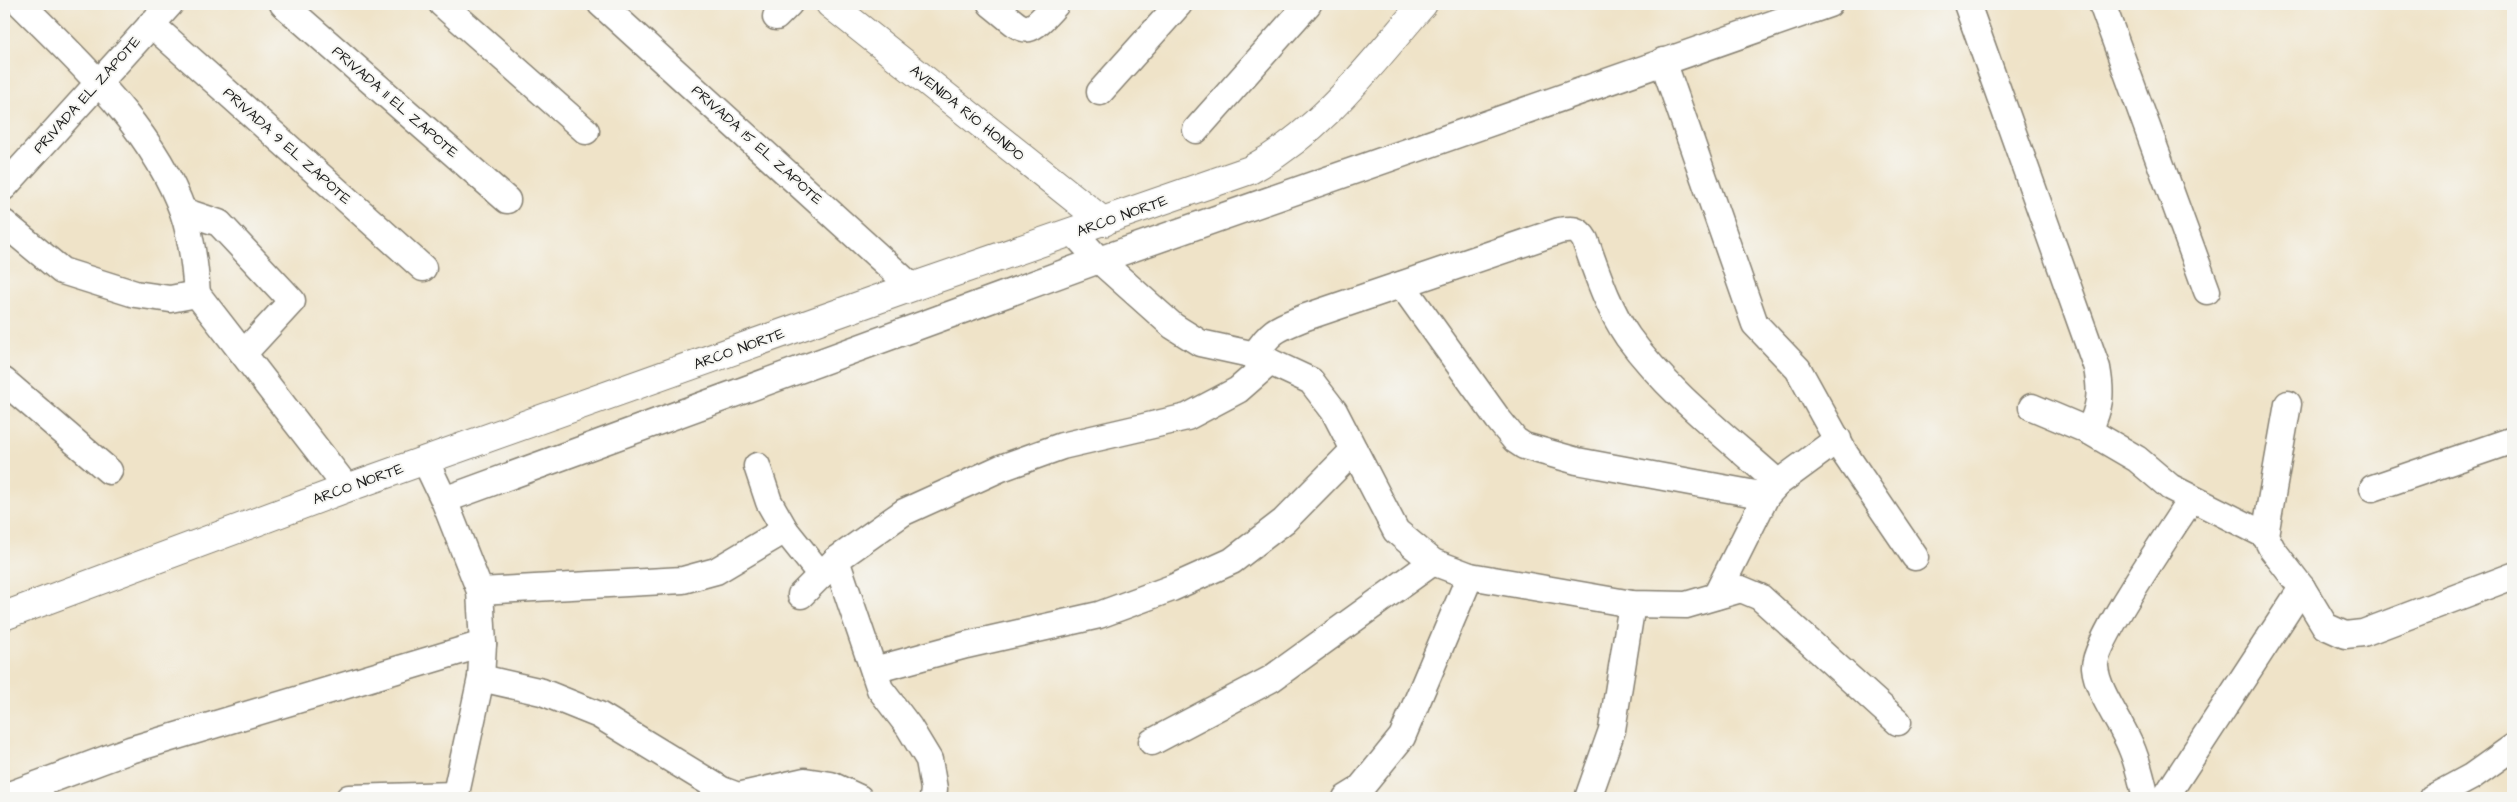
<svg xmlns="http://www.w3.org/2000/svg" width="2517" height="802" font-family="'Architects Daughter',sans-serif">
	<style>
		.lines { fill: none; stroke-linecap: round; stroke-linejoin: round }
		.minor-casing { stroke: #868072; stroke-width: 29 }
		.major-casing { stroke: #868072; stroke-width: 30 }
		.minor { stroke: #fff; stroke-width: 26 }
		.major { stroke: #fff; stroke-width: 28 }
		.labels { text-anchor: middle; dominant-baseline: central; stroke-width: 4; stroke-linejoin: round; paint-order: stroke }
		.street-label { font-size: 15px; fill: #1c1c1c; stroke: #f6f6f2 }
	</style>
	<rect width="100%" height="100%" fill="#f6f6f2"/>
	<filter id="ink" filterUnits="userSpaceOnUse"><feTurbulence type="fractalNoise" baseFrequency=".02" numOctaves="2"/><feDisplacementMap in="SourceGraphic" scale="10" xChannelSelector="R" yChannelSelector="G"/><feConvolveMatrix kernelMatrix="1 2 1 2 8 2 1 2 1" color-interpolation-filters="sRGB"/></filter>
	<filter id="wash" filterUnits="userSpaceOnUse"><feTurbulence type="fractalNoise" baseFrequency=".0096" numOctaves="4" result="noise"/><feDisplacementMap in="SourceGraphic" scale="20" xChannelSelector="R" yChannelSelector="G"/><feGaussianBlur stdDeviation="1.12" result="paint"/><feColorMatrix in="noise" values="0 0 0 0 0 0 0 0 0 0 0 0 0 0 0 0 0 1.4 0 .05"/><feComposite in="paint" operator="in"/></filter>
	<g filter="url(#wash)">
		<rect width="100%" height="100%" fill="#efe3c8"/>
	</g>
	<g filter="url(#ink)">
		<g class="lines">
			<g class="minor-casing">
				<g id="minor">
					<path d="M 21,4 C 81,64 154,130 183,212 C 192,238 195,266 197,294"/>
					<path d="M 283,4 L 507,200"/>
					<path d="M 442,4 L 586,131"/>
					<path d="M 601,4 L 912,287"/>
					<path d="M 991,4 C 1027,32 1023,41 1056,4"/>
					<path d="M 1967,4 L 2097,368 C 2102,395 2100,406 2089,431"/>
					<path d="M 2102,4 L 2207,291"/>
					<path d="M 776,17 L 789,4"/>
					<path d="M 151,24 L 423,268"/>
					<path d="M 1663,61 L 1755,324 L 1798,369 L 1845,454 L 1915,557"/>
					<path d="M 1100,92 L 1179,4"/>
					<path d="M 1196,130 L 1308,4"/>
					<path d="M 4,187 L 170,4"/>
					<path d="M 183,211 L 219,223 L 292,301 L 244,353"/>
					<path d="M 4,223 L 62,271 L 135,294 L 170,299 L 197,294"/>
					<path d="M 1074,233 L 1099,260 L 1173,326 L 1200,343 L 1255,355 L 1311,381 L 1334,411 L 1396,531 L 1433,562 L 1470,576 L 1632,604 L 1686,605 L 1741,589 L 1760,597 L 1898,722"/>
					<path d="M 1402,285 L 1498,419 L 1515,440 L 1524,446 L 1577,461 L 1766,496"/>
					<path d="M 197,294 L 347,488"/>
					<path d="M 1255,355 C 1271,329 1279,328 1306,317 L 1559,231 C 1572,229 1578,228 1585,240 C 1597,273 1608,308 1628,337 C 1668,392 1728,438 1778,483"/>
					<path d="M 4,381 L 109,471"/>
					<path d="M 2288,404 L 2265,535 L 2272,549 L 2302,588 L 2325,626 L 2345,635 L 2363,633 L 2513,576"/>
					<path d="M 2032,407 L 2089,431 L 2137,459 L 2170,487 L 2265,535"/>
					<path d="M 425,460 L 444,500 L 480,591 L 483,644 L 481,678 L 455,798"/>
					<path d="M 757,466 L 769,502 L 785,530 L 821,575"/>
					<path d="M 2373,488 L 2513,440"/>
					<path d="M 444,500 L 1099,260 L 1829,4"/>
					<path d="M 836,560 L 880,689 L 909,727 L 929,760 L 934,789 L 933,798"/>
					<path d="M 480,591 L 683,580 L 716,571 L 785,530"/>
					<path d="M 801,595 L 836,560 L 904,512 L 1001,468 L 1062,446 L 1187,417 L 1238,390 L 1270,362"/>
					<path d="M 1716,596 L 1766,496 L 1778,483 L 1838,439"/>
					<path d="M 874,670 L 966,645 L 1099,615 L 1172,588 L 1232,561 L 1284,521 L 1354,450"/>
					<path d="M 481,678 L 542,692 L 599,715 L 722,790 L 738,796 L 805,781 L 831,785 L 859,798"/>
					<path d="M 1152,742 L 1271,679 L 1433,562"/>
					<path d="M 4,797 L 130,750 L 483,644"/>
					<path d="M 349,798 L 455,795"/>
					<path d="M 1346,798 L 1359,790 L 1402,737 L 1470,576"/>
					<path d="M 1588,798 L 1612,730 L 1632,604"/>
					<path d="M 2146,798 C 2142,781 2138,763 2131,747 C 2122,723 2097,692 2095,667 C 2093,643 2174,526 2191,499"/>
					<path d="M 2165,798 L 2302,588"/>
					<path d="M 2432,798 L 2471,777 L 2513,747"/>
				</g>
			</g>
			<g class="major-casing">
				<g id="major">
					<path d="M 830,4 L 1104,222"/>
					<path d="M 4,616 L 347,488 L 912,287 L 1250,170 C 1323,130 1369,66 1423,4"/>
				</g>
			</g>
			<use href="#minor" class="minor"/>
			<use href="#major" class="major"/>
		</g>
	</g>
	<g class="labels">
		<g class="street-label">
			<text transform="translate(87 95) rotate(-48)">PRIVADA EL ZAPOTE</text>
			<text transform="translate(395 102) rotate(41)">PRIVADA 11 EL ZAPOTE</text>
			<text transform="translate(967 113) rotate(39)">AVENIDA RÍO HONDO</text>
			<text transform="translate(757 145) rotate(42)">PRIVADA 15 EL ZAPOTE</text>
			<text transform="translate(287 146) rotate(42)">PRIVADA 9 EL ZAPOTE</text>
			<text transform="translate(1122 216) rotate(-20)">ARCO NORTE</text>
			<text transform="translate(739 349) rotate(-20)">ARCO NORTE</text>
			<text transform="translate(358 484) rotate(-20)">ARCO NORTE</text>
		</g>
	</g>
	<rect width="2517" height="802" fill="none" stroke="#f6f6f2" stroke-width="20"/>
</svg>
